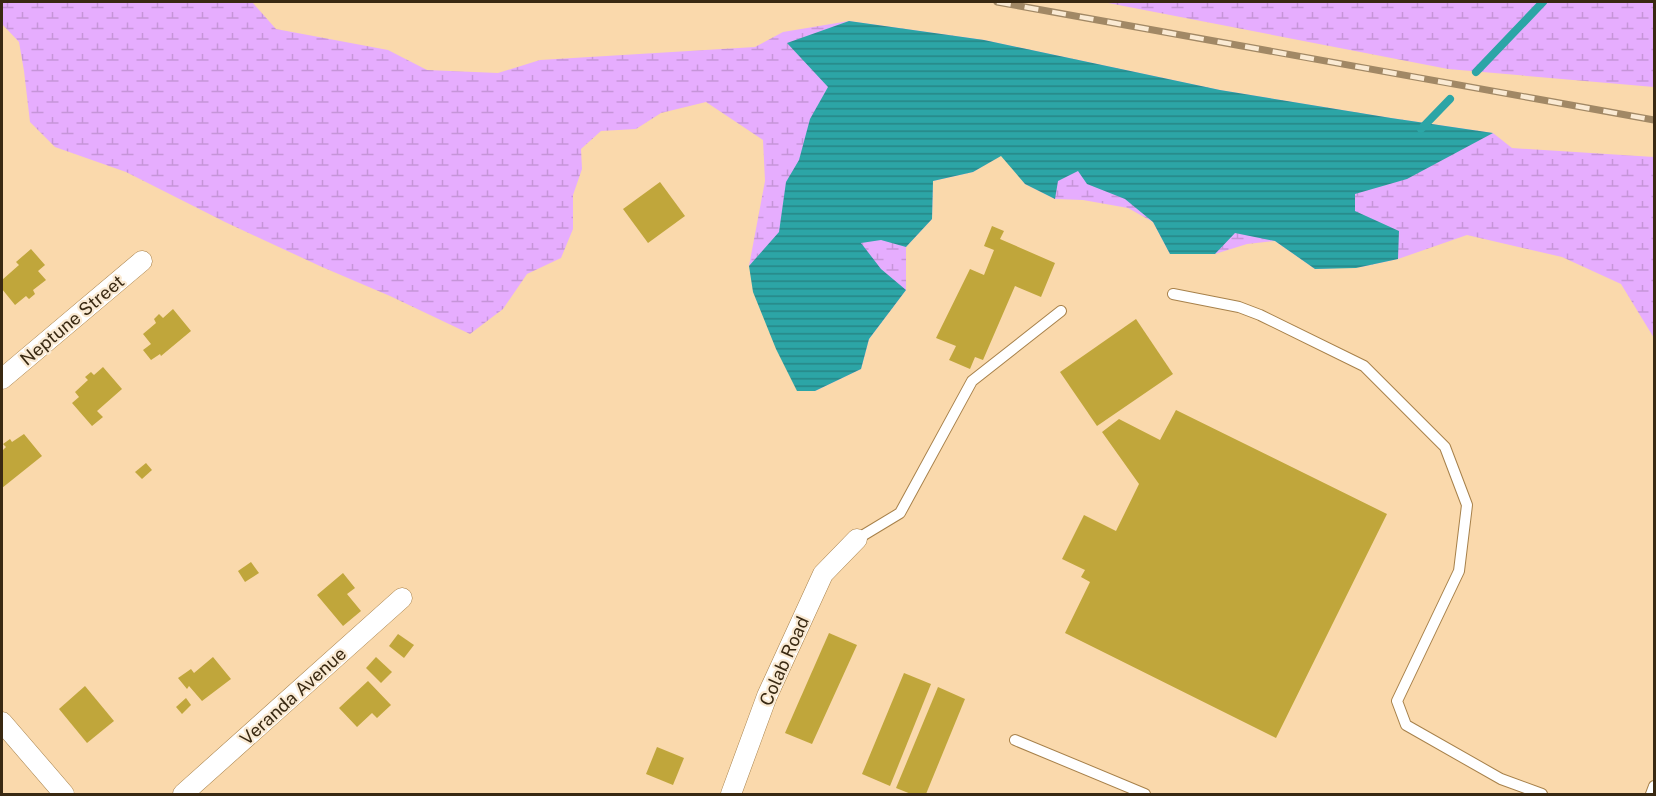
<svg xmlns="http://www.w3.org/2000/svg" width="1656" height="796" font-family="'Public Sans',sans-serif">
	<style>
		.wetland { fill: url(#wetland-marsh) }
		.water { fill: url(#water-rules) }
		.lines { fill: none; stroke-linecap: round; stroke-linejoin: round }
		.stream { stroke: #2ca5a6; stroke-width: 8 }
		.building { fill: #c0a63b }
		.service-casing { stroke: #a7814a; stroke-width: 12 }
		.minor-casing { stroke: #a7814a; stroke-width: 21 }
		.service { stroke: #fff; stroke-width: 10 }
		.minor { stroke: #fff; stroke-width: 20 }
		.rail-casing { stroke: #a18865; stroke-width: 7 }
		.rail { stroke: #faead3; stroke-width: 4.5; stroke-dasharray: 14; stroke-linecap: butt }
		.labels { text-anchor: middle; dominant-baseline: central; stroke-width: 4.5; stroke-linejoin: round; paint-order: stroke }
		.street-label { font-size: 18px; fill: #392912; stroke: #faead3 }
	</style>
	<defs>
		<pattern id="wetland-marsh" width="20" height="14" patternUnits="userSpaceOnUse" patternTransform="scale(1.5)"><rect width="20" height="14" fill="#e6adfe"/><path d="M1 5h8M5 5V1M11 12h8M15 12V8" fill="none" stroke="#c695d9"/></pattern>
		<pattern id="water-rules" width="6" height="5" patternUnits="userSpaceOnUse" patternTransform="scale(1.5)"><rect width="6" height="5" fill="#2ca5a6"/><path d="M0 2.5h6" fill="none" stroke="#278686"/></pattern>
	</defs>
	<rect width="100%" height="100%" fill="#fad9ac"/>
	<g class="wetland">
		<path d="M 2,2 L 252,2 L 276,29 L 388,50 L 427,70 L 498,73 L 540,60 L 755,47 L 783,32 L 849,21 L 984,40 L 1220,90 L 1391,118 L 1493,133 L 1512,148 L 1654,157 L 1654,338 L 1621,284 L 1562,257 L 1467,235 L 1398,259 L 1361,267 L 1315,269 L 1275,241 L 1247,244 L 1215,254 L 1170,254 L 1153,222 L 1128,208 L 1083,200 L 1055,199 L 1025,184 L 1002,155 L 973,172 L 933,181 L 932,219 L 906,247 L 906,290 L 869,339 L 861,369 L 815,391 L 749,266 L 765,181 L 763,140 L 706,102 L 661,113 L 636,129 L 601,131 L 581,149 L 582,169 L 573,195 L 573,229 L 561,258 L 527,274 L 503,309 L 470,334 L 390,296 L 322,267 L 225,222 L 126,172 L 55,147 L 30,122 L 24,71 L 19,42 L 2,24 Z"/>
		<path d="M 1103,2 L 1654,2 L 1654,87 L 1448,69 Z"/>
	</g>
	<path class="water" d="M 849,21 L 984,40 L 1220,90 L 1391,118 L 1493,133 L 1407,179 L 1355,194 L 1355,211 L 1399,231 L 1398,259 L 1356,268 L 1315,269 L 1275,241 L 1235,233 L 1215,254 L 1170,254 L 1153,222 L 1125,199 L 1087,184 L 1078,171 L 1058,181 L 1055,199 L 1025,184 L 1001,156 L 973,172 L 933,181 L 932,219 L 906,247 L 881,240 L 861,243 L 881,269 L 906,290 L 869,339 L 861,369 L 815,391 L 797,391 L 776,349 L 753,292 L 749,266 L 779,232 L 786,182 L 799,160 L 810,119 L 828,87 L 787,43 Z"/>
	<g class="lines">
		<g class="stream">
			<path d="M 1476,72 L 1543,2"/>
			<path d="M 1421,129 L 1450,99"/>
		</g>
	</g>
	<g class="building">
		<path d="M 660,182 L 685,216 L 648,243 L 623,209 Z"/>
		<path d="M 992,226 L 1004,231 L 1000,239 L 1055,263 L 1041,297 L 1015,286 L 983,360 L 975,357 L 970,369 L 949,360 L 956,346 L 936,338 L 970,269 L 984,275 L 994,250 L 984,246 Z"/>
		<path d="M 31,249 L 45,265 L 38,271 L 46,280 L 33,290 L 35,294 L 29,299 L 26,296 L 15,305 L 2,289 L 2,280 L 19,265 L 16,262 Z"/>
		<path d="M 173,309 L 191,331 L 161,356 L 160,354 L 151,360 L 143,350 L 151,344 L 143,334 L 156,323 L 154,319 L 159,314 L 163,318 Z"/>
		<path d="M 1136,319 L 1173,374 L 1097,426 L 1060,372 Z"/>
		<path d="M 103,367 L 122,389 L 97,411 L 103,417 L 92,426 L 72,403 L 79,397 L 75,392 L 88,380 L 85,377 L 91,372 L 94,375 Z"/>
		<path d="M 1176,410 L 1387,514 L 1276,738 L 1065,633 L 1090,582 L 1081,577 L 1085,570 L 1062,559 L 1084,515 L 1116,531 L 1139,484 L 1102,432 L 1119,419 L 1160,440 Z"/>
		<path d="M 24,434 L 42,456 L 2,488 L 2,451 L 6,447 L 3,444 L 10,439 L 12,442 Z"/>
		<path d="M 146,463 L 152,470 L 142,479 L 135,472 Z"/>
		<path d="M 251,562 L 259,573 L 245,582 L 238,571 Z"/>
		<path d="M 343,573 L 355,588 L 347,594 L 361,611 L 343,626 L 317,595 Z"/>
		<path d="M 829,633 L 857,645 L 812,744 L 785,733 Z"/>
		<path d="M 398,634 L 414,645 L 404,658 L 389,646 Z"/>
		<path d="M 213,657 L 231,679 L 202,701 L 189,686 L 187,689 L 178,678 L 191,669 L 194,673 Z"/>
		<path d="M 376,657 L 392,672 L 381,683 L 366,668 Z"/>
		<path d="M 904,673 L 931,684 L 890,786 L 862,774 Z"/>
		<path d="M 368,681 L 391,705 L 377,718 L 372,713 L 357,727 L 339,708 Z"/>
		<path d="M 85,686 L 114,721 L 87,743 L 59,709 Z"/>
		<path d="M 938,687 L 965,699 L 926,794 L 911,794 L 896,788 Z"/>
		<path d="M 186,698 L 191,705 L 182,714 L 176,707 Z"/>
		<path d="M 657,747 L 684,758 L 673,785 L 646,774 Z"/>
	</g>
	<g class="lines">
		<g class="service-casing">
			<g id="service">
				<path d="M 1173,294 L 1239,307 L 1260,315 L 1364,366 L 1445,447 L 1467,505 L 1459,571 L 1397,701 L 1406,725 L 1501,779 L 1542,794"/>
				<path d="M 857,539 L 900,513 L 972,381 L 1061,311"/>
				<path d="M 1015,740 L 1145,794"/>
				<path d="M 1651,794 L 1654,786"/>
			</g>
		</g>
		<g class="minor-casing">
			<g id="minor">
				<path d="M 2,379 L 142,261"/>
				<path d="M 2,722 L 64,794"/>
				<path d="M 183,794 L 402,598"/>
				<path d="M 731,794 L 767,696 L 823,574 L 857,539"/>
			</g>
		</g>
		<use href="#service" class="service"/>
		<use href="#minor" class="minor"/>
		<g class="rail-casing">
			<path id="rail" d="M 997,2 L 1654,120"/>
		</g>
		<use href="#rail" class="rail"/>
	</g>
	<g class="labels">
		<g class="street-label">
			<text transform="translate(72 320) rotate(-40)">Neptune Street</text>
			<text transform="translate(784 661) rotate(-66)">Colab Road</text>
			<text transform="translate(293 696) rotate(-42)">Veranda Avenue</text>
		</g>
	</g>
	<rect width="1656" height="796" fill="none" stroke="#392912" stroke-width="6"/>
</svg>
